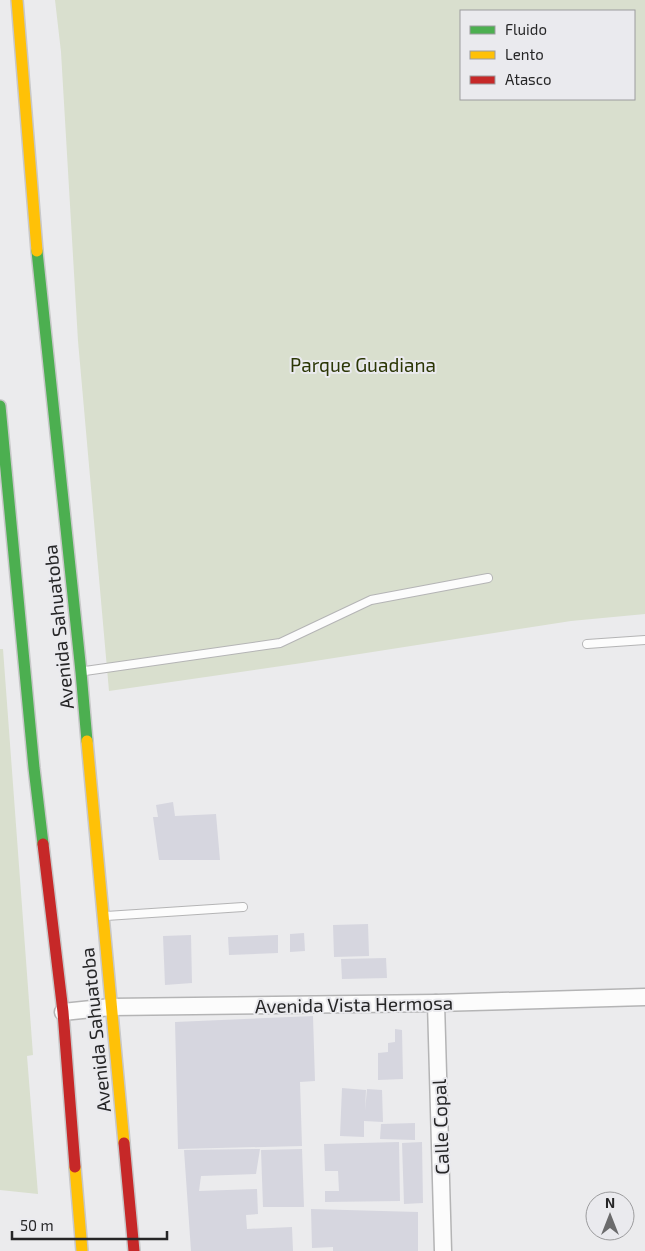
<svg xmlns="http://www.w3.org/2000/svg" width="645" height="1251" font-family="'Exo 2',sans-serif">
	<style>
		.green { fill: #d9dfce; fill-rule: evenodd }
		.building { fill: #d6d6df }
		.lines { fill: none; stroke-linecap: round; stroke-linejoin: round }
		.lane-casing { stroke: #b4b4b5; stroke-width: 10 }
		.street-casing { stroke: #b4b4b5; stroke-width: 19 }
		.fast-casing { stroke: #c8c8c9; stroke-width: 14 }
		.slow-casing { stroke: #c8c8c9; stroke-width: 14 }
		.jam-casing { stroke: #c8c8c9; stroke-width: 14 }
		.lane { stroke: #fcfcfc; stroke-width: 8 }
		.street { stroke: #fcfcfc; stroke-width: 16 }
		.fast { stroke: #4caf50; stroke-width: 11 }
		.slow { stroke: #ffc107; stroke-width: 11 }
		.jam { stroke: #c62828; stroke-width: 11 }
		.labels { text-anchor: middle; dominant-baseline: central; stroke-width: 4; stroke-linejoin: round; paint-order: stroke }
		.park-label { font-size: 19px; fill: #2c3706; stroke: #eaeaee }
		.street-label { font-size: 19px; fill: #262627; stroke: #eaeaee }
	</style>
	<rect width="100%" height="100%" fill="#ebebed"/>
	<g class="green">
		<path d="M 55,0 L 645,0 L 645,614 L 571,621 L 302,663 L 109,691 L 78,341 L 61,52 ZM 461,11 L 634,11 L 634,99 L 461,99 Z"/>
		<path d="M 0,649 L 3,649 L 33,1055 L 27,1056 L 38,1194 L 0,1190 Z"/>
	</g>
	<g class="building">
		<path d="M 173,802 L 175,816 L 216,814 L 220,860 L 159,860 L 153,817 L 158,817 L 156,805 Z"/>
		<path d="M 368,924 L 369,956 L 334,957 L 333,925 Z"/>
		<path d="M 304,933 L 305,951 L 290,952 L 290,934 Z"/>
		<path d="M 191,935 L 192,983 L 165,985 L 163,936 Z"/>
		<path d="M 278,935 L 278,953 L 229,955 L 228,937 Z"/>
		<path d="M 386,958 L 387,978 L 342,979 L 341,959 Z"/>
		<path d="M 313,1016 L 315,1081 L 300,1082 L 302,1146 L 178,1149 L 175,1022 Z"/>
		<path d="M 395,1029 L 402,1030 L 403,1079 L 378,1080 L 378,1053 L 388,1052 L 388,1043 L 395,1042 Z"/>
		<path d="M 342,1088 L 366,1090 L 365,1111 L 367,1089 L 382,1090 L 383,1122 L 364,1121 L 364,1137 L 340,1136 Z"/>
		<path d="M 415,1123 L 415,1140 L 380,1139 L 381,1124 Z"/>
		<path d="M 399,1142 L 400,1201 L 325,1202 L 325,1191 L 339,1191 L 338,1171 L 325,1171 L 324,1144 Z"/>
		<path d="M 422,1142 L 423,1203 L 404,1204 L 402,1143 Z"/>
		<path d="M 260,1149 L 256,1174 L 201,1176 L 199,1191 L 257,1189 L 258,1214 L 246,1215 L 247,1229 L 292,1227 L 293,1251 L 191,1251 L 184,1150 Z"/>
		<path d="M 302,1149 L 304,1207 L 263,1207 L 261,1150 Z"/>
		<path d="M 311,1209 L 418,1212 L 418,1251 L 333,1251 L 333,1247 L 312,1248 Z"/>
	</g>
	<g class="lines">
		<g class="lane-casing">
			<g id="lane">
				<path d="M 587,644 L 645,640"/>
				<path d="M 85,671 L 280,643 L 371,600 L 488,578"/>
				<path d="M 106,916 L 243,907"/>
			</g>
		</g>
		<g class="street-casing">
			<g id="street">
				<path d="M 436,1003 L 443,1251"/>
				<path d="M 63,1012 L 111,1007 L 436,1003 L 645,997"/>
			</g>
		</g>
		<g class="fast-casing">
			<g id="fast">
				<path d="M 37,251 L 81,672 L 87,741"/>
				<path d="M 0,406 L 34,768 L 43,844"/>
			</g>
		</g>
		<g class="slow-casing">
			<g id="slow">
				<path d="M 17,0 L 37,251"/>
				<path d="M 87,741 L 124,1143"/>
				<path d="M 75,1167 L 82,1251"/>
			</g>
		</g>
		<g class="jam-casing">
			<g id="jam">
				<path d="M 43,844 L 63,1012 L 75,1167"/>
				<path d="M 124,1143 L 134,1251"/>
			</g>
		</g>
		<use href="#lane" class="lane"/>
		<use href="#street" class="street"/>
		<use href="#fast" class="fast"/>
		<use href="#slow" class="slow"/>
		<use href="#jam" class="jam"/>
	</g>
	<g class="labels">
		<g class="park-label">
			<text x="363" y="364">Parque Guadiana</text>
		</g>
		<g class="street-label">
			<text transform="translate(58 627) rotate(-96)">Avenida Sahuatoba</text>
			<text transform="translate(354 1004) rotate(-1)">Avenida Vista Hermosa</text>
			<text transform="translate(95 1030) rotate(-96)">Avenida Sahuatoba</text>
			<text transform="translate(440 1127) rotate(-92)">Calle Copal</text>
		</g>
	</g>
	<rect x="460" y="10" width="175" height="90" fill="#eaeaee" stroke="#9c9c9e"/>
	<rect x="470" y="26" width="25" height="8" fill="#4caf50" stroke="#9c9c9e"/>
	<text x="505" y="35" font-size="15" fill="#262627">Fluido</text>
	<rect x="470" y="51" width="25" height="8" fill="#ffc107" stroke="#9c9c9e"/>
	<text x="505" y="60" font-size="15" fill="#262627">Lento</text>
	<rect x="470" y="76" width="25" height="8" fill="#c62828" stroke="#9c9c9e"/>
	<text x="505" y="85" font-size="15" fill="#262627">Atasco</text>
	<g transform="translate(610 1216)"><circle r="24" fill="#eaeaee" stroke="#9c9c9e"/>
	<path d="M0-4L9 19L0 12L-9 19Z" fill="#6b6b6c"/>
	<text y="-8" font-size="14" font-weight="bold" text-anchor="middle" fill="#262627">N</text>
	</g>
	<path d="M12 1231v8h155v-8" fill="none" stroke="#262627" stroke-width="2.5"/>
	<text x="20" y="1231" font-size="15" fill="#262627" stroke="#eaeaee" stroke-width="4" paint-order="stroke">50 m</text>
</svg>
